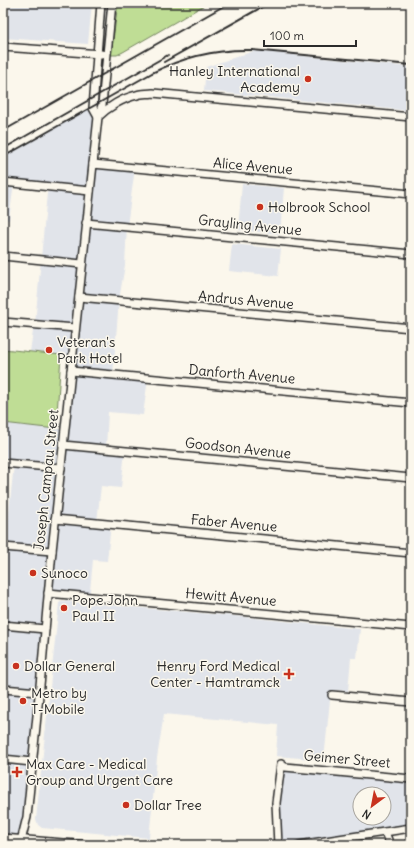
<svg xmlns="http://www.w3.org/2000/svg" width="414" height="848" font-family="Delius,sans-serif">
	<style>
		.built { fill: #e1e4ea; fill-rule: evenodd }
		.green { fill: #bfdd95; stroke: #758460 }
		.lines { fill: none; stroke-linecap: round; stroke-linejoin: round }
		.minor-casing { stroke: #2b2b2b; stroke-width: 10 }
		.minor { stroke: #fbf7ec; stroke-width: 7 }
		.rail { stroke: #2b2b2b; stroke-width: 2 }
		.poi-dot { fill: #c8321e; stroke: #fbf7ec; stroke-width: 1.5 }
		.labels { text-anchor: middle; dominant-baseline: central; stroke-width: 3; stroke-linejoin: round; paint-order: stroke }
		.poi-label { font-size: 14px; fill: #2b2b2b; stroke: #fbf7ec; text-anchor: start }
		.street-label { font-size: 14px; fill: #2b2b2b; stroke: #fbf7ec }
	</style>
	<rect width="100%" height="100%" fill="#fbf7ec"/>
	<filter id="ink" filterUnits="userSpaceOnUse"><feTurbulence type="fractalNoise" baseFrequency=".025" numOctaves="2"/><feDisplacementMap in="SourceGraphic" scale="8" xChannelSelector="R" yChannelSelector="G"/><feConvolveMatrix kernelMatrix="1 2 1 2 8 2 1 2 1" color-interpolation-filters="sRGB"/></filter>
	<g filter="url(#ink)">
		<g class="built">
			<path d="M 3,3 L 92,3 L 88,44 L 3,38 Z"/>
			<path d="M 254,51 L 411,67 L 411,111 L 204,91 L 206,67 Z"/>
			<path d="M 100,102 L 93,164 L 135,168 L 127,226 L 125,265 L 119,300 L 113,375 L 148,378 L 143,415 L 108,412 L 106,448 L 125,451 L 121,488 L 101,486 L 97,522 L 111,524 L 107,561 L 93,560 L 90,591 L 91,597 L 48,593 L 21,839 L 60,845 L 3,845 L 3,547 L 5,547 L 6,540 L 14,464 L 3,463 L 3,423 L 65,430 L 72,357 L 30,352 L 34,324 L 35,324 L 47,193 L 50,188 L 14,183 L 9,220 L 3,219 L 3,157 Z"/>
			<path d="M 242,184 L 284,188 L 280,234 L 238,230 Z"/>
			<path d="M 232,244 L 281,249 L 278,276 L 229,271 Z"/>
			<path d="M 62,601 L 234,616 L 360,629 L 357,658 L 351,658 L 348,691 L 331,690 L 324,760 L 276,756 L 278,725 L 164,714 L 157,758 L 149,838 L 42,828 L 38,825 L 36,819 L 59,603 Z"/>
			<path d="M 281,764 L 411,779 L 411,828 L 299,845 L 278,845 ZM 360,794 L 384,794 L 384,818 L 360,818 Z"/>
		</g>
		<g class="green">
			<path d="M 118,3 L 208,3 L 123,52 L 117,55 L 111,55 Z"/>
			<path d="M 3,349 L 61,355 L 56,429 L 3,423 Z"/>
		</g>
		<g class="lines">
			<g class="minor-casing">
				<g id="minor">
					<path d="M 101,3 L 93,108 L 98,117 L 102,105 L 112,3"/>
					<path d="M 3,47 L 101,54"/>
					<path d="M 93,164 L 411,194"/>
					<path d="M 3,182 L 90,191"/>
					<path d="M 86,223 L 411,254"/>
					<path d="M 3,256 L 82,264"/>
					<path d="M 79,297 L 411,328"/>
					<path d="M 3,322 L 75,328"/>
					<path d="M 71,371 L 411,403"/>
					<path d="M 63,445 L 411,478"/>
					<path d="M 3,463 L 61,468"/>
					<path d="M 55,519 L 411,553"/>
					<path d="M 3,547 L 52,551"/>
					<path d="M 48,593 L 411,627"/>
					<path d="M 3,625 L 45,629"/>
					<path d="M 3,689 L 39,692"/>
					<path d="M 332,695 L 411,702"/>
					<path d="M 3,759 L 32,762"/>
					<path d="M 385,832 L 388,840 L 388,845"/>
					<path d="M 3,838 L 87,845"/>
					<path d="M 20,845 L 27,817 L 42,665 L 52,551 L 98,117 C 108,107 123,98 137,95 C 142,93 148,94 153,93 L 411,117"/>
					<path d="M 278,845 L 276,803 L 281,764 L 285,767 L 411,779"/>
					<path d="M 299,845 L 411,828"/>
				</g>
			</g>
			<use href="#minor" class="minor"/>
			<g class="rail">
				<path d="M 164,62 L 269,3"/>
				<path d="M 3,131 L 229,3"/>
				<path d="M 3,149 L 168,55"/>
				<path d="M 3,157 L 152,73 C 183,57 217,49 252,50 L 411,65"/>
			</g>
		</g>
	</g>
	<g class="poi-dot">
		<circle cx="308" cy="79" r="4"/>
		<circle cx="260" cy="207" r="4"/>
		<circle cx="49" cy="350" r="4"/>
		<circle cx="33" cy="573" r="4"/>
		<circle cx="64" cy="608" r="4"/>
		<circle cx="16" cy="666" r="4"/>
		<path d="M287 668h4v4h4v4h-4v4h-4v-4h-4v-4h4z"/>
		<circle cx="23" cy="701" r="4"/>
		<path d="M15 766h4v4h4v4h-4v4h-4v-4h-4v-4h4z"/>
		<circle cx="126" cy="805" r="4"/>
	</g>
	<g class="labels">
		<g class="poi-label">
			<text x="300" y="71" text-anchor="end">Hanley International<tspan x="300" dy="16">Academy</tspan></text>
			<text x="268" y="207">Holbrook School</text>
			<text x="57" y="342">Veteran's<tspan x="57" dy="16">Park Hotel</tspan></text>
			<text x="41" y="573">Sunoco</text>
			<text x="72" y="600">Pope John<tspan x="72" dy="16">Paul II</tspan></text>
			<text x="24" y="666">Dollar General</text>
			<text x="280" y="666" text-anchor="end">Henry Ford Medical<tspan x="280" dy="16">Center - Hamtramck</tspan></text>
			<text x="31" y="693">Metro by<tspan x="31" dy="16">T-Mobile</tspan></text>
			<text x="26" y="764">Max Care - Medical<tspan x="26" dy="16">Group and Urgent Care</tspan></text>
			<text x="134" y="805">Dollar Tree</text>
		</g>
		<g class="street-label">
			<text transform="translate(253 166) rotate(5)">Alice Avenue</text>
			<text transform="translate(250 225) rotate(6)">Grayling Avenue</text>
			<text transform="translate(246 300) rotate(5)">Andrus Avenue</text>
			<text transform="translate(242 374) rotate(5)">Danforth Avenue</text>
			<text transform="translate(238 448) rotate(6)">Goodson Avenue</text>
			<text transform="translate(46 480) rotate(-84)">Joseph Campau Street</text>
			<text transform="translate(234 523) rotate(5)">Faber Avenue</text>
			<text transform="translate(231 597) rotate(5)">Hewitt Avenue</text>
			<text transform="translate(347 759) rotate(5)">Geimer Street</text>
		</g>
	</g>
	<rect width="414" height="848" fill="none" stroke="#fbf7ec" stroke-width="16"/>
	<rect x="8" y="8" width="398" height="832" fill="none" stroke="#2b2b2b" stroke-width="1.5" filter="url(#ink)"/>
	<g transform="translate(372 806) rotate(212)"><circle r="19" fill="#fbf7ec" stroke="#a8a59f"/>
	<path d="M0-3L7 15L0 10L-7 15Z" fill="#c8321e"/>
	<text y="-6" font-size="11" font-weight="bold" text-anchor="middle" fill="#2b2b2b">N</text>
	</g>
	<path d="M264 40v6h92v-6" fill="none" stroke="#2b2b2b" stroke-width="2"/>
	<text x="270" y="40" font-size="12" fill="#2b2b2b" stroke="#fbf7ec" stroke-width="3" paint-order="stroke">100 m</text>
</svg>
